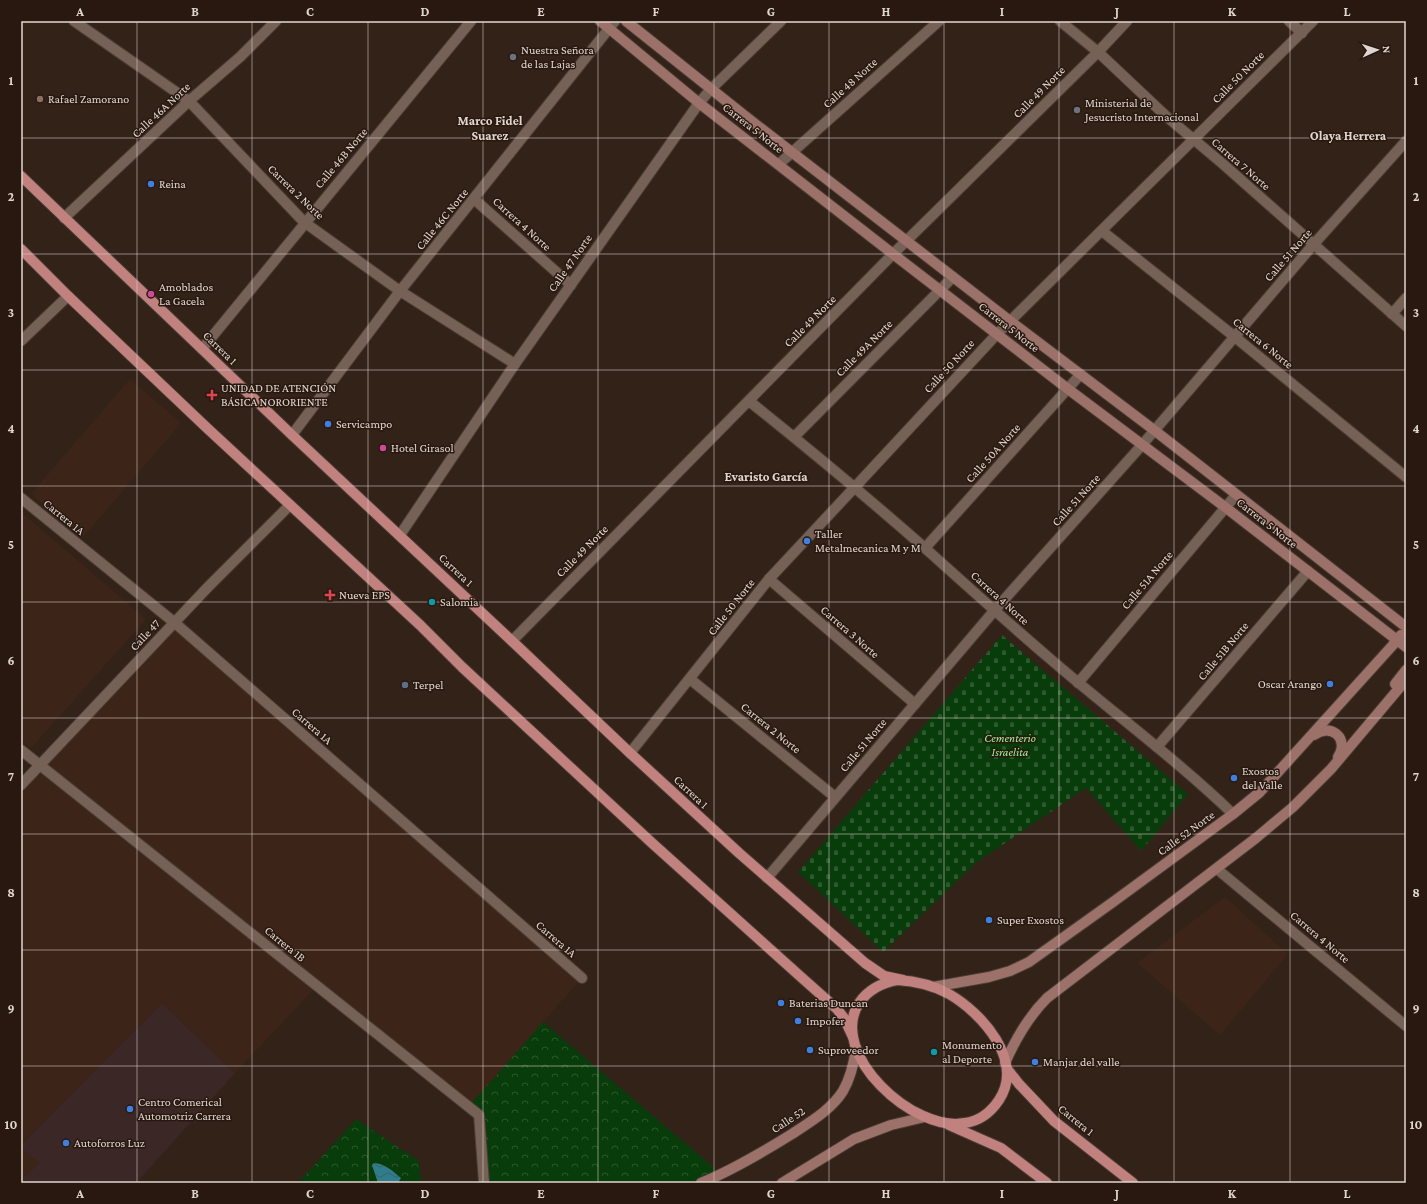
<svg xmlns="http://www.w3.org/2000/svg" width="1427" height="1204" font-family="'Crimson Pro',serif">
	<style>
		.commercial { fill: #3b2826 }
		.built { fill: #3c2518 }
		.forest { fill: url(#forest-crowns) }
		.cemetery { fill: url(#cemetery-stones) }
		.water { fill: url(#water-waves) }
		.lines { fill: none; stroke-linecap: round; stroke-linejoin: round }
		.street-casing { stroke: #4a3c34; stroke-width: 12 }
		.secondary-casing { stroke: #4a3c34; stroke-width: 12 }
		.primary-casing { stroke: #4a3c34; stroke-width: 12 }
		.street { stroke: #756156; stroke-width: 10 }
		.secondary { stroke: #9b716a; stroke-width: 10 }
		.primary { stroke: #c1817e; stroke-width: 10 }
		.grid { fill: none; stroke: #e1d6cf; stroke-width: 1; stroke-opacity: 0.55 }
		.worship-dot { fill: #6b7280; stroke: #28180f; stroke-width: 1.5 }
		.education-dot { fill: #8d6e63; stroke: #28180f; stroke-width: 1.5 }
		.shop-dot { fill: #3f7fe0; stroke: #28180f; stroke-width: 1.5 }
		.hotel-dot { fill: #d1479c; stroke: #28180f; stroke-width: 1.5 }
		.health-dot { fill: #e0444e; stroke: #28180f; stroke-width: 1.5 }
		.culture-dot { fill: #0f9aa8; stroke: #28180f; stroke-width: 1.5 }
		.service-dot { fill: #5c6f8a; stroke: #28180f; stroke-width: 1.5 }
		.labels { text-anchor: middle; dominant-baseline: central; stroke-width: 3; stroke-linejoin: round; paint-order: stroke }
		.poi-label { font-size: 12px; fill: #e1d6cf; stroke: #28180f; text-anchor: start }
		.street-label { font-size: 12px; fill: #e1d6cf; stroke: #28180f }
		.park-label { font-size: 12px; font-style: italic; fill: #9af795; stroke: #28180f }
		.neighbourhood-label { font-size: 13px; font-weight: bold; fill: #e1d6cf; stroke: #28180f }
		.neatline { fill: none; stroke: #e1d6cf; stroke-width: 1.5 }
		.grid-label { font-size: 13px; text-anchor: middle; font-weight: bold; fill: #e1d6cf }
	</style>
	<defs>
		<pattern id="forest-crowns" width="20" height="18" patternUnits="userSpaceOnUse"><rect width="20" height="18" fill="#093c0b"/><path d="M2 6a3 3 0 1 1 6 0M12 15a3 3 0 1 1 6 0" fill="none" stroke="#2d572e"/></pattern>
		<pattern id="cemetery-stones" width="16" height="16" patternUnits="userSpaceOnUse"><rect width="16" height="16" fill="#093c0b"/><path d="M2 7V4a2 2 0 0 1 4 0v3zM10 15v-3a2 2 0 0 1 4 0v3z" fill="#2d572e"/></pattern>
		<pattern id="water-waves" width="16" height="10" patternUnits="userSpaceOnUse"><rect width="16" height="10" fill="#307c8b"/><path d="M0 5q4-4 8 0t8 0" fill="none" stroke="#38646c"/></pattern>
	</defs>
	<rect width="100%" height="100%" fill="#322218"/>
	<path class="commercial" d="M 162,1003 L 235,1073 L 136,1183 L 21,1183 L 21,1180 L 39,1163 L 21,1148 L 21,1145 Z"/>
	<g class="built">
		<path d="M 130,379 L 181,423 L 82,538 L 31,494 Z"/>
		<path d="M 21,512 L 146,619 L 31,748 L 21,740 Z"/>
		<path d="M 175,623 L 582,978 L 469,1106 L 317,986 L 235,1073 L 162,1003 L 21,1145 L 21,785 Z"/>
		<path d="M 1225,897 L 1288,954 L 1220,1035 L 1137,963 Z"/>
		<path d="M 21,1148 L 39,1162 L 21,1180 Z"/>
	</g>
	<g class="forest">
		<path d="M 543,1022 L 712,1166 L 717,1176 L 701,1183 L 484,1183 L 479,1115 L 469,1106 Z"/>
		<path d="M 356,1119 L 419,1161 L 421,1183 L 298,1183 Z"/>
	</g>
	<path class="cemetery" d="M 1002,635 L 1188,794 L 1141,851 L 1086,788 L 977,862 L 883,952 L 798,872 Z"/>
	<path class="water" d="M 374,1163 C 384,1163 394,1172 401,1178 L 398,1183 L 378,1183 L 372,1165 Z"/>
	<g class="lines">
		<g class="street-casing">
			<g id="street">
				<path d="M 74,21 L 189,101 L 304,222 L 400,291 L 515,364"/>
				<path d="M 1060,21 L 1098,52 L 1167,117 L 1223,164 L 1406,326"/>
				<path d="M 1289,21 L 1302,33"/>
				<path d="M 779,164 L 939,21"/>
				<path d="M 474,199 L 571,285"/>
				<path d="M 64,218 L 189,101 L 240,57 L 276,21"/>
				<path d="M 1102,231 L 1235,337 L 1406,477"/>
				<path d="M 1392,314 L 1406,298"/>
				<path d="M 21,341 L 68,296"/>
				<path d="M 202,349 L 471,21"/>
				<path d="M 749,401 C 809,449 868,498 926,549 C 966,585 1007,622 1048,657 C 1109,710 1175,758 1233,814"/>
				<path d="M 292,435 L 400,291 L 615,21"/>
				<path d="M 794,437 L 953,277"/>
				<path d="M 21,498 L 175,623 L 582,978"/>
				<path d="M 400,535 L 515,364 L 699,103 L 711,89 L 781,21"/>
				<path d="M 925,548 L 1080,375"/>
				<path d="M 769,579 L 915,704"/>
				<path d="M 512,641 L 893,254 L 1098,52 L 1127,21"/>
				<path d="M 690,679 L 835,797"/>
				<path d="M 1078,683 L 1236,495"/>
				<path d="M 1157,747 L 1308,571"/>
				<path d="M 21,750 L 479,1115 L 484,1183"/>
				<path d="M 630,753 L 769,579 L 854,488 L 997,334 L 1313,21"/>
				<path d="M 21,785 L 208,587 L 290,505"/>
				<path d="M 1217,869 L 1406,1026"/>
				<path d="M 767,878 L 994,611 L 1142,445 L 1313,245 L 1406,141"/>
			</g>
		</g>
		<g class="secondary-casing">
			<g id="secondary">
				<path d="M 600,21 L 699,103 L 893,254 L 1068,389 L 1225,507 L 1406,647"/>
				<path d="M 626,21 L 745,116 L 1010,321 L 1154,430 L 1406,627"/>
				<path d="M 1395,684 L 1406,670"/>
				<path d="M 1314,735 C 1331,722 1350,739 1338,757"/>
				<path d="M 933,987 L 989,977 L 1010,971 L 1029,962 L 1113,902 L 1233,814 L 1260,792 L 1392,646 L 1401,635"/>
				<path d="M 1005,1063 C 1016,1038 1028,1017 1047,998 L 1256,838 L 1293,807 L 1331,769 L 1406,680"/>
				<path d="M 701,1183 C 733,1170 763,1152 792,1134 C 810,1122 831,1110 843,1091 C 851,1077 854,1063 856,1048"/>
				<path d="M 782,1183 L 854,1139 L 891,1125 L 925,1117"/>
			</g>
		</g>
		<g class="primary-casing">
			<g id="primary">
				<path d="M 21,176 L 292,435 L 512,641 L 630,753 L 739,853 L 865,963 L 884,976 L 903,980"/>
				<path d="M 21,249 L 68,296 L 207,428 L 420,625 L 462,667 L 652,843 L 801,977 L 837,1009 L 844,1018 L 853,1037"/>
				<path d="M 897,980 C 914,981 933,985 949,994 C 982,1013 1025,1061 999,1100 C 991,1112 979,1121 965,1123 C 914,1133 827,1054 859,1003 C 868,990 881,983 897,980 Z"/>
				<path d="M 1008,1070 L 1019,1084 L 1054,1121 L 1133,1183"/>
				<path d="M 949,1125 L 1001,1148 L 1047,1183"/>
			</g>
		</g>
		<use href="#street" class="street"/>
		<use href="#secondary" class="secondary"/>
		<use href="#primary" class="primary"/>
	</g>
	<path class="grid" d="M 137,21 L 137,1183M 252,21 L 252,1183M 368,21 L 368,1183M 483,21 L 483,1183M 598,21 L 598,1183M 714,21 L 714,1183M 829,21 L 829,1183M 944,21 L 944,1183M 1059,21 L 1059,1183M 1174,21 L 1174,1183M 1290,21 L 1290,1183M 21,138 L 1406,138M 21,254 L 1406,254M 21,370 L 1406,370M 21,486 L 1406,486M 21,602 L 1406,602M 21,718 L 1406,718M 21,834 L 1406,834M 21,950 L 1406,950M 21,1066 L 1406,1066"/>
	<g class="worship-dot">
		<circle cx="513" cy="57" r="4"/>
		<circle cx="1077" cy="110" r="4"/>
	</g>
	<circle class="education-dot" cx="40" cy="99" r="4"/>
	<g class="shop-dot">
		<circle cx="151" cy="184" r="4"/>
		<circle cx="328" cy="424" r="4"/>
		<circle cx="807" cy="541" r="4"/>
		<circle cx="1330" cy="684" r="4"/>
		<circle cx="1234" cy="778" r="4"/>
		<circle cx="989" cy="920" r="4"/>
		<circle cx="781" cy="1003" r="4"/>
		<circle cx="798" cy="1021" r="4"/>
		<circle cx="810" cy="1050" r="4"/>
		<circle cx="1035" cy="1062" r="4"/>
		<circle cx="130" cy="1109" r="4"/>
		<circle cx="66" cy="1143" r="4"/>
	</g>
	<g class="hotel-dot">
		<circle cx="151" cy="294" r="4"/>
		<circle cx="383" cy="448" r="4"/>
	</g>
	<g class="health-dot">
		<path d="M210 389h4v4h4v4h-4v4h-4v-4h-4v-4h4z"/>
		<path d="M328 589h4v4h4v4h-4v4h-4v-4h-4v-4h4z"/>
	</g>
	<g class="culture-dot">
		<circle cx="432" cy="602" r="4"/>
		<circle cx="934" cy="1052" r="4"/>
	</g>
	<circle class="service-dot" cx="405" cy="685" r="4"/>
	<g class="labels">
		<g class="poi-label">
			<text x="521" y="50">Nuestra Señora<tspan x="521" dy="14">de las Lajas</tspan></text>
			<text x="48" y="99">Rafael Zamorano</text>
			<text x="1085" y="103">Ministerial de<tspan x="1085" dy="14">Jesucristo Internacional</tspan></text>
			<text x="159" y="184">Reina</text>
			<text x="159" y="287">Amoblados<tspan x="159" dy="14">La Gacela</tspan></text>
			<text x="221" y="388">UNIDAD DE ATENCIÓN<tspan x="221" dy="14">BÁSICA NORORIENTE</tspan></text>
			<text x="336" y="424">Servicampo</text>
			<text x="391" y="448">Hotel Girasol</text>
			<text x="815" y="534">Taller<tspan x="815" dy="14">Metalmecanica M y M</tspan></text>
			<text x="339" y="595">Nueva EPS</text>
			<text x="440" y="602">Salomia</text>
			<text x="1322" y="684" text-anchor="end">Oscar Arango</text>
			<text x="413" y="685">Terpel</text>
			<text x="1242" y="771">Exostos<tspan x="1242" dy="14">del Valle</tspan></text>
			<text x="997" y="920">Super Exostos</text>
			<text x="789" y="1003">Baterias Duncan</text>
			<text x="806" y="1021">Impofer</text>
			<text x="942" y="1045">Monumento<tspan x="942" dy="14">al Deporte</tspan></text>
			<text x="818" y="1050">Suproveedor</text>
			<text x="1043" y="1062">Manjar del valle</text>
			<text x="138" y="1102">Centro Comerical<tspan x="138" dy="14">Automotriz Carrera</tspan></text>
			<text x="74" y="1143">Autoforros Luz</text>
		</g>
		<g class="street-label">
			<text transform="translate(1238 77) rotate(-45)">Calle 50 Norte</text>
			<text transform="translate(850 83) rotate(-42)">Calle 48 Norte</text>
			<text transform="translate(1039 92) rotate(-45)">Calle 49 Norte</text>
			<text transform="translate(161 110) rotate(-43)">Calle 46A Norte</text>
			<text transform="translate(753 128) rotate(38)">Carrera 5 Norte</text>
			<text transform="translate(341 158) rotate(-50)">Calle 46B Norte</text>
			<text transform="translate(1241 164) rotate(41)">Carrera 7 Norte</text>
			<text transform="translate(296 192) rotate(44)">Carrera 2 Norte</text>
			<text transform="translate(442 219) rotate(-51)">Calle 46C Norte</text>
			<text transform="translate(522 224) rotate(42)">Carrera 4 Norte</text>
			<text transform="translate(1288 255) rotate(-49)">Calle 51 Norte</text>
			<text transform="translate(570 263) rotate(-55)">Calle 47 Norte</text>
			<text transform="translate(810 321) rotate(-45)">Calle 49 Norte</text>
			<text transform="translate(1009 327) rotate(38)">Carrera 5 Norte</text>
			<text transform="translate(1263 343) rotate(39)">Carrera 6 Norte</text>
			<text transform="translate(220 348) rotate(44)">Carrera 1</text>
			<text transform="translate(864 348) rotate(-45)">Calle 49A Norte</text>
			<text transform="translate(949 366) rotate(-47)">Calle 50 Norte</text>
			<text transform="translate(993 453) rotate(-48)">Calle 50A Norte</text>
			<text transform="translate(1076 500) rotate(-48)">Calle 51 Norte</text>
			<text transform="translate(64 517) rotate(39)">Carrera 1A</text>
			<text transform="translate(1267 523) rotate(38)">Carrera 5 Norte</text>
			<text transform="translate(582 551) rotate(-45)">Calle 49 Norte</text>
			<text transform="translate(456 570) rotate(43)">Carrera 1</text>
			<text transform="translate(1147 580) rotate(-50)">Calle 51A Norte</text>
			<text transform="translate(1000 598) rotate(42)">Carrera 4 Norte</text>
			<text transform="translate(731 607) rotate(-52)">Calle 50 Norte</text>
			<text transform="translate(850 632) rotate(41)">Carrera 3 Norte</text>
			<text transform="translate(145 635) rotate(-47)">Calle 47</text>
			<text transform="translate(1223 651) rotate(-50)">Calle 51B Norte</text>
			<text transform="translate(312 726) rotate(41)">Carrera 1A</text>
			<text transform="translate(771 728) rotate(39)">Carrera 2 Norte</text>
			<text transform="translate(863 745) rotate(-50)">Calle 51 Norte</text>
			<text transform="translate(691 792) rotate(43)">Carrera 1</text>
			<text transform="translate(1186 833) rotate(-36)">Calle 52 Norte</text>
			<text transform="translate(1320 937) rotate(40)">Carrera 4 Norte</text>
			<text transform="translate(556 939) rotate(41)">Carrera 1A</text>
			<text transform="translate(285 944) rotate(39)">Carrera 1B</text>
			<text transform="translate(788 1120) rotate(-33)">Calle 52</text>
			<text transform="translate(1076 1120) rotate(39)">Carrera 1</text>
		</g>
		<g class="park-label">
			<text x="1010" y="738">Cementerio<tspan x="1010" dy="14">Israelita</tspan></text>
		</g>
		<g class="neighbourhood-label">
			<text x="490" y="120">Marco Fidel<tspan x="490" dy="15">Suarez</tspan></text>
			<text x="1348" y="135">Olaya Herrera</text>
			<text x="766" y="476">Evaristo García</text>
		</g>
	</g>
	<rect width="1427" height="1204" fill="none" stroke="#28180f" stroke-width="44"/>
	<g transform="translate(1377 50) rotate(87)" stroke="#28180f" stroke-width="3" paint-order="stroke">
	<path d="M0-3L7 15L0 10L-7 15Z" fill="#e1d6cf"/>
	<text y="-6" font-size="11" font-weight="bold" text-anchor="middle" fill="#e1d6cf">N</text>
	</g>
	<rect x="22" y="22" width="1383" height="1160" class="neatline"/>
	<g class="grid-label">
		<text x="80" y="16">A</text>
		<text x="195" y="16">B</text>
		<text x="310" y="16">C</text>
		<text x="425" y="16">D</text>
		<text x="541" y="16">E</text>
		<text x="656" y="16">F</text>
		<text x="771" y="16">G</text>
		<text x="886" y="16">H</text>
		<text x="1002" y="16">I</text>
		<text x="1117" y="16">J</text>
		<text x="1232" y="16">K</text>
		<text x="1347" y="16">L</text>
		<text x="11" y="85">1</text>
		<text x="1416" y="85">1</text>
		<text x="11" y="201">2</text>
		<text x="1416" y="201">2</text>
		<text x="11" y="317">3</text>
		<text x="1416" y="317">3</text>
		<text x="11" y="433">4</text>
		<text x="1416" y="433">4</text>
		<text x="11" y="549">5</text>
		<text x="1416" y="549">5</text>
		<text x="11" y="665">6</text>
		<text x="1416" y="665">6</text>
		<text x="11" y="781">7</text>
		<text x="1416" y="781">7</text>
		<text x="11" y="897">8</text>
		<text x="1416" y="897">8</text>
		<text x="11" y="1013">9</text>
		<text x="1416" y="1013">9</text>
		<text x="11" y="1129">10</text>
		<text x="1416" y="1129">10</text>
		<text x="80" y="1198">A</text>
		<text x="195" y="1198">B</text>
		<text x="310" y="1198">C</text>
		<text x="425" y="1198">D</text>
		<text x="541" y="1198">E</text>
		<text x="656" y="1198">F</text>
		<text x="771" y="1198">G</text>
		<text x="886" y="1198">H</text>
		<text x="1002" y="1198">I</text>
		<text x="1117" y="1198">J</text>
		<text x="1232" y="1198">K</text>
		<text x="1347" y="1198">L</text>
	</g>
</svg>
